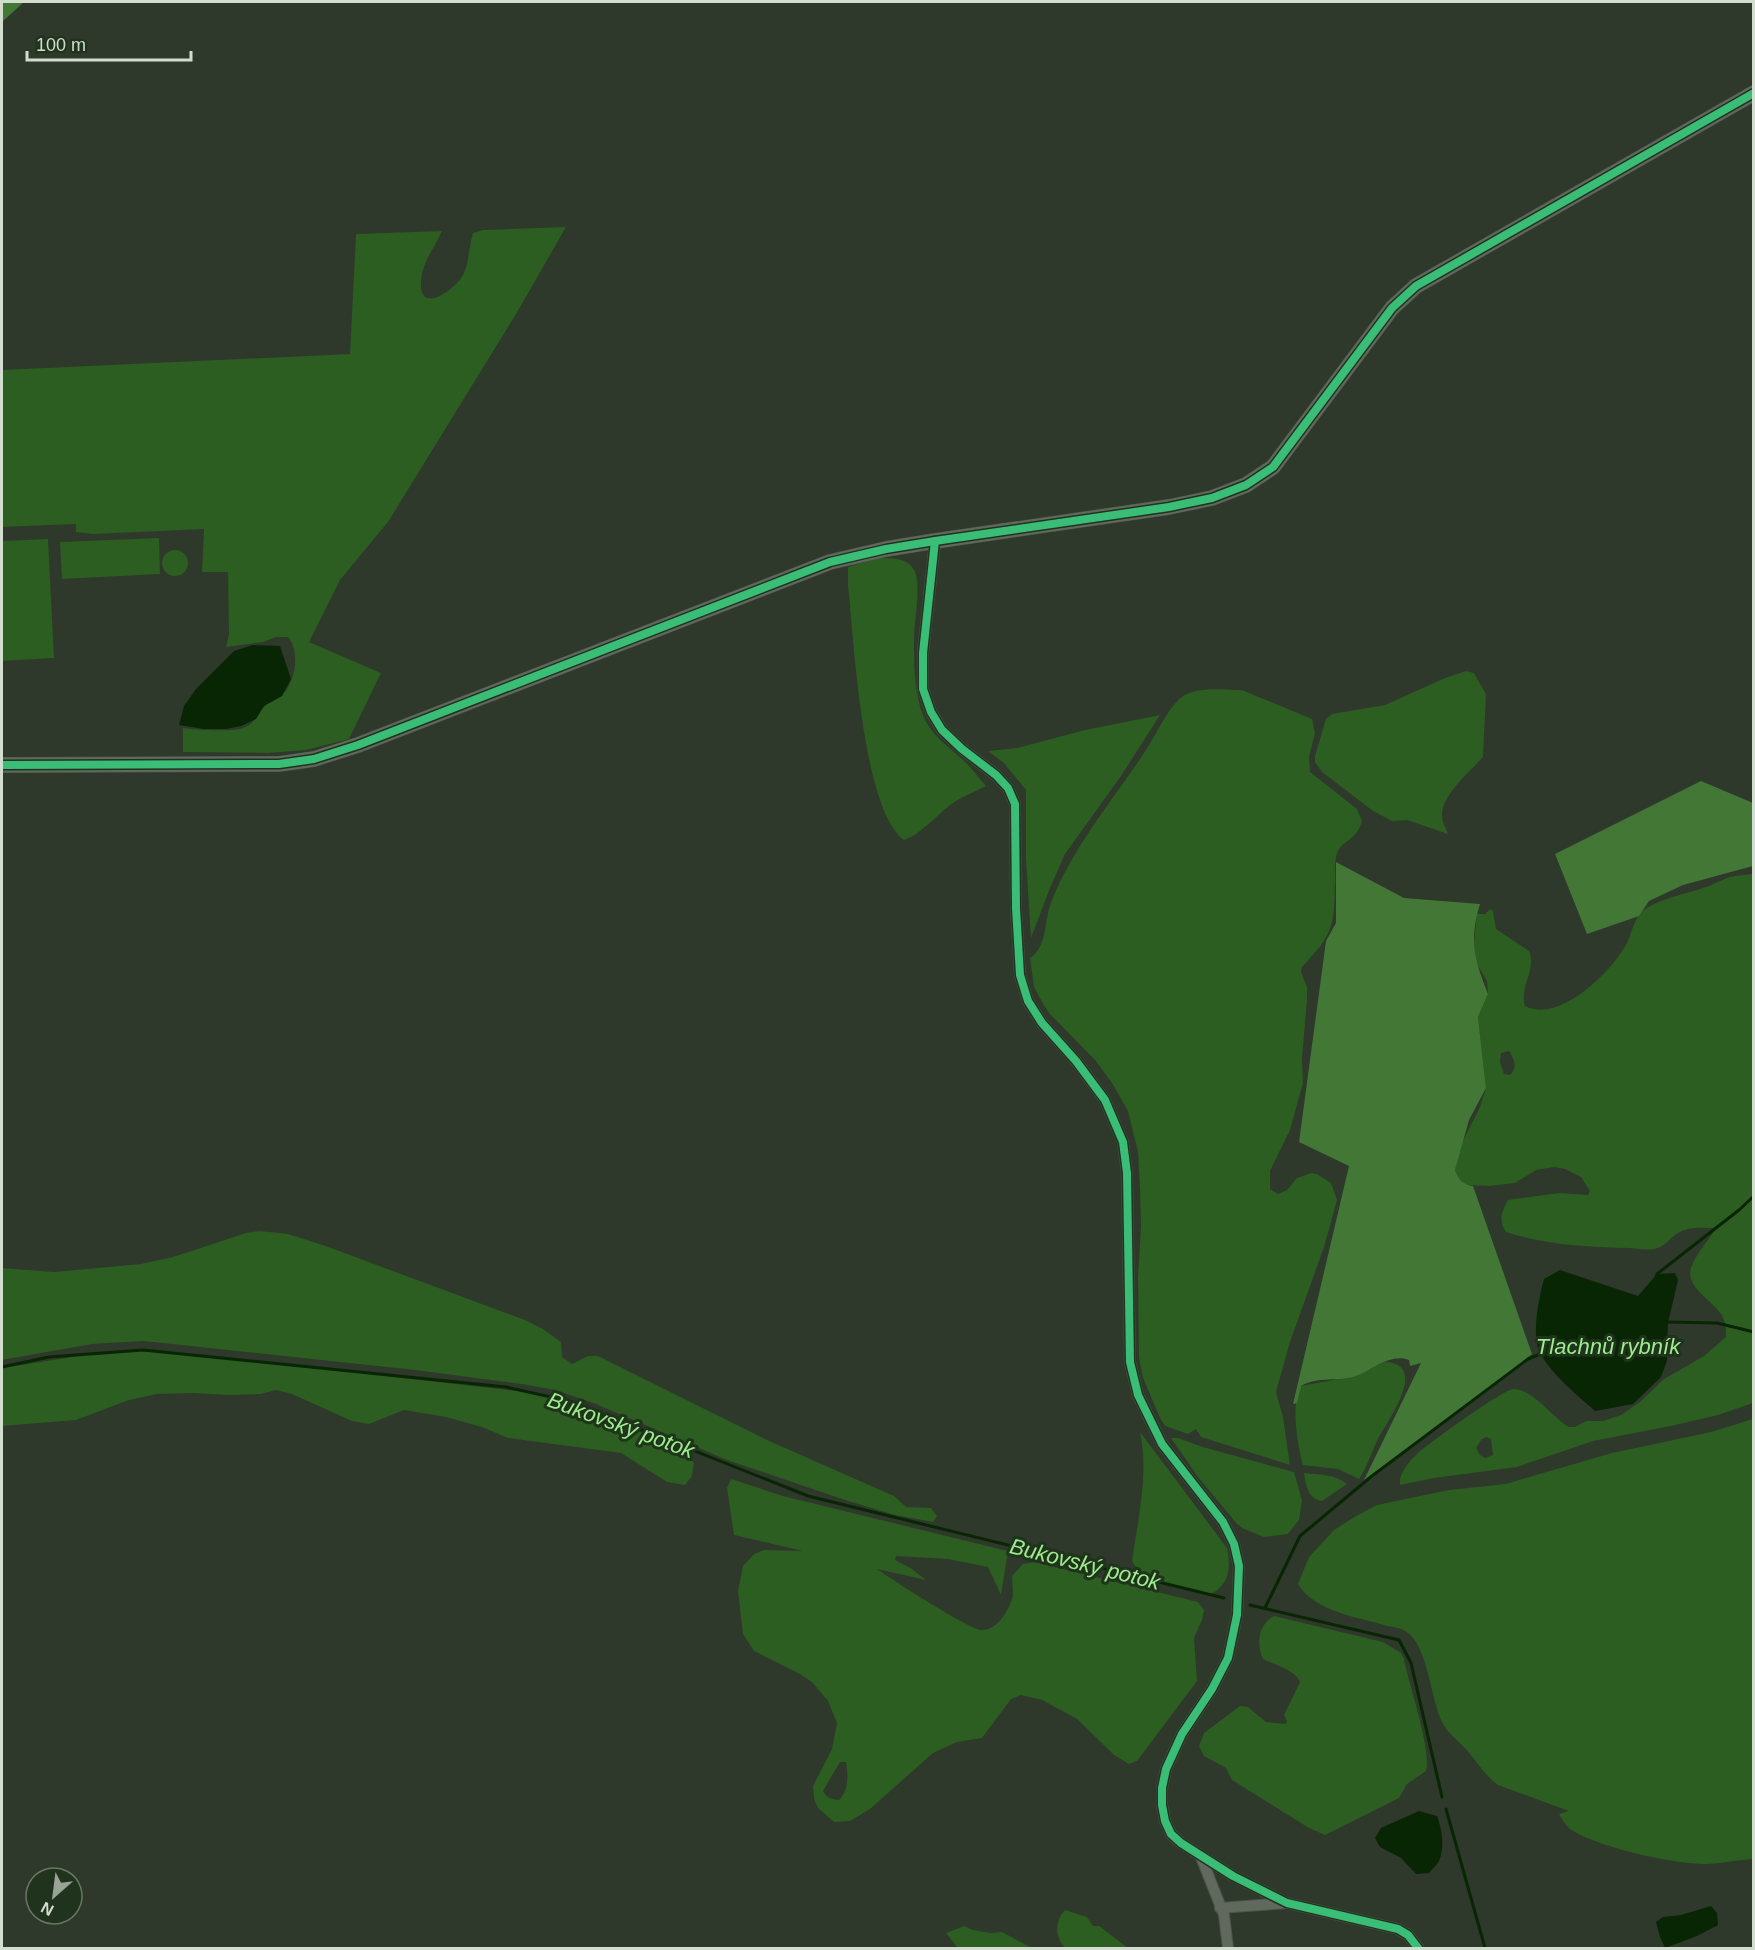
<svg xmlns="http://www.w3.org/2000/svg" width="1755" height="1950" font-family="Arial,sans-serif">
	<style>
		.green { fill: #2c5d21; fill-rule: evenodd }
		.forest { fill: #427736 }
		.water { fill: #082604 }
		.lines { fill: none; stroke-linecap: round; stroke-linejoin: round }
		.stream { stroke: #082604; stroke-width: 3 }
		.street-casing { stroke: #4b5449; stroke-width: 12 }
		.secondary-casing { stroke: #4b5449; stroke-width: 16 }
		.street { stroke: #61695f; stroke-width: 10 }
		.secondary { stroke: #61695f; stroke-width: 15 }
		.cycleway-casing { stroke: #20331c; stroke-width: 11 }
		.cycleway { stroke: #3abd76; stroke-width: 8 }
		.labels { text-anchor: middle; dominant-baseline: central; stroke-width: 6; stroke-linejoin: round; paint-order: stroke }
		.water-label { font-size: 22px; font-style: italic; fill: #9ced8b; stroke: #20331c }
	</style>
	<rect width="100%" height="100%" fill="#2e382b"/>
	<g class="green">
		<path d="M 566,227 L 519,309 L 388,522 L 340,580 L 309,642 L 381,673 L 349,739 L 306,750 L 268,753 L 183,752 L 183,728 C 195,730 233,732 243,728 C 257,723 255,714 265,706 C 269,702 276,700 281,696 C 295,684 301,652 288,637 L 276,637 L 263,642 L 226,647 L 229,634 L 228,572 L 202,572 L 204,529 L 93,534 L 76,532 L 76,524 L 2,527 L 2,370 L 350,354 L 356,234 L 442,231 C 434,249 422,262 421,282 C 419,316 457,289 464,273 C 469,262 469,246 473,233 L 483,230 Z"/>
		<path d="M 159,538 L 160,574 L 62,579 L 60,542 Z"/>
		<path d="M 48,539 L 54,658 L 2,661 L 2,541 Z"/>
		<circle cx="175" cy="563" r="13"/>
		<path d="M 877,558 C 890,558 907,557 914,570 C 922,583 914,621 914,638 C 914,662 914,692 923,715 C 931,735 947,745 962,759 C 971,767 978,777 986,786 C 977,791 966,795 956,801 C 940,811 921,835 904,840 C 862,810 854,639 848,586 L 848,567 Z"/>
		<path d="M 1466,671 L 1474,673 L 1486,694 L 1483,757 C 1471,771 1441,795 1442,816 C 1442,822 1446,828 1448,834 L 1407,820 L 1392,821 L 1373,811 L 1322,772 L 1315,762 L 1315,756 L 1326,719 L 1332,714 L 1385,705 L 1445,678 Z"/>
		<path d="M 1242,690 L 1312,719 L 1315,733 L 1309,757 L 1310,772 L 1357,809 L 1362,821 C 1356,843 1340,839 1336,857 C 1334,866 1336,875 1335,885 C 1334,929 1332,935 1302,967 L 1301,972 L 1307,987 L 1307,1000 L 1302,1058 L 1303,1083 L 1290,1130 L 1270,1171 L 1270,1189 L 1278,1194 L 1287,1190 L 1297,1178 L 1311,1173 L 1317,1174 L 1331,1183 L 1337,1200 L 1324,1247 L 1290,1342 L 1276,1392 L 1283,1417 L 1290,1465 L 1201,1437 L 1196,1429 L 1188,1434 L 1165,1426 L 1160,1418 L 1143,1378 L 1139,1358 L 1138,1278 L 1141,1226 L 1140,1189 L 1138,1152 L 1128,1111 L 1112,1083 L 1095,1060 L 1049,1013 L 1042,1002 L 1034,987 L 1030,958 C 1048,947 1044,918 1052,900 C 1074,846 1112,801 1144,753 C 1155,737 1168,707 1183,696 C 1198,686 1225,690 1242,690 Z"/>
		<path d="M 1160,715 L 1121,776 L 1065,854 L 1050,888 L 1031,938 L 1026,859 L 1026,790 L 1004,763 L 988,751 L 1017,748 L 1085,730 Z"/>
		<path d="M 1753,874 L 1753,1403 L 1718,1415 L 1671,1426 L 1593,1441 L 1517,1467 L 1434,1478 L 1400,1485 C 1398,1475 1409,1461 1417,1454 C 1426,1445 1504,1389 1513,1389 C 1532,1388 1553,1418 1569,1427 L 1575,1427 L 1586,1421 L 1603,1421 L 1621,1415 L 1640,1402 L 1664,1379 L 1704,1356 L 1726,1337 C 1726,1328 1726,1321 1721,1314 C 1712,1300 1685,1287 1691,1268 C 1696,1253 1708,1242 1716,1228 C 1704,1228 1691,1226 1680,1232 C 1671,1236 1667,1245 1658,1248 C 1649,1251 1639,1249 1630,1248 C 1589,1247 1545,1245 1506,1232 C 1498,1220 1502,1211 1508,1200 L 1559,1193 L 1588,1195 L 1590,1191 L 1581,1177 L 1565,1169 L 1554,1167 L 1536,1170 L 1515,1183 L 1490,1186 L 1466,1185 L 1457,1177 L 1455,1170 L 1460,1147 L 1480,1107 L 1486,1088 L 1478,1017 L 1488,994 L 1487,981 L 1475,961 L 1474,941 L 1477,914 L 1485,914 L 1490,909 L 1493,911 L 1496,929 L 1529,951 C 1537,970 1519,987 1525,1006 C 1560,1024 1612,971 1627,943 C 1632,932 1634,918 1644,910 C 1660,898 1690,893 1709,886 C 1716,883 1723,879 1730,877 C 1738,875 1746,875 1753,874 ZM 1509,1051 C 1514,1059 1518,1067 1510,1075 L 1504,1074 L 1500,1062 L 1501,1053 ZM 1486,1437 L 1491,1439 L 1493,1455 L 1485,1458 L 1480,1455 L 1476,1448 L 1481,1440 Z"/>
		<path d="M 260,1231 L 288,1234 L 323,1245 L 525,1320 L 543,1329 L 561,1342 L 562,1357 L 572,1364 L 588,1356 L 598,1356 L 767,1440 L 894,1496 L 906,1507 L 931,1508 L 937,1516 L 933,1522 L 895,1515 L 845,1500 L 727,1460 L 596,1404 L 555,1390 L 522,1384 L 415,1370 L 144,1341 L 92,1344 L 2,1360 L 2,1268 L 54,1272 L 141,1264 L 173,1257 L 246,1233 Z"/>
		<path d="M 139,1351 L 184,1353 L 543,1394 L 588,1410 L 683,1450 L 694,1463 L 692,1476 L 685,1485 L 667,1482 L 621,1453 L 508,1438 L 482,1427 L 446,1417 L 404,1410 L 369,1424 L 352,1421 L 292,1394 L 276,1390 L 261,1394 L 229,1395 L 193,1393 L 157,1394 L 129,1400 L 76,1420 L 2,1426 L 2,1368 L 91,1354 Z"/>
		<path d="M 1385,1362 C 1431,1364 1386,1423 1377,1441 C 1371,1454 1367,1467 1359,1479 L 1338,1469 L 1303,1465 C 1298,1446 1290,1404 1301,1386 L 1355,1376 Z"/>
		<path d="M 1753,1419 L 1753,1859 C 1738,1860 1723,1863 1708,1864 C 1676,1865 1596,1847 1570,1829 C 1566,1826 1562,1819 1559,1814 L 1569,1811 L 1498,1785 C 1484,1775 1476,1760 1465,1748 C 1457,1740 1448,1733 1443,1724 C 1430,1701 1429,1645 1405,1631 C 1400,1628 1393,1627 1387,1626 C 1359,1617 1314,1612 1298,1584 L 1309,1557 L 1334,1530 L 1356,1516 L 1377,1505 L 1449,1490 L 1505,1484 L 1612,1453 L 1711,1432 Z"/>
		<path d="M 1140,1432 L 1227,1548 C 1231,1567 1230,1584 1211,1594 C 1190,1589 1141,1581 1132,1561 C 1138,1518 1149,1475 1140,1432 Z"/>
		<path d="M 1171,1438 L 1178,1438 L 1203,1447 L 1294,1472 L 1302,1500 L 1299,1520 L 1288,1534 L 1264,1537 L 1244,1529 L 1237,1524 L 1198,1477 Z"/>
		<path d="M 1304,1473 C 1318,1474 1337,1475 1347,1484 L 1322,1501 C 1308,1499 1306,1486 1304,1473 Z"/>
		<path d="M 731,1479 L 783,1496 L 1008,1551 L 1001,1595 L 988,1567 L 948,1559 L 896,1556 L 895,1560 L 912,1569 L 926,1580 L 877,1569 C 891,1579 969,1629 981,1630 C 996,1631 1008,1612 1012,1599 C 1014,1593 1012,1583 1012,1576 L 1023,1564 L 1034,1562 L 1198,1602 L 1204,1610 L 1202,1620 L 1194,1638 L 1197,1681 L 1137,1761 L 1129,1764 L 1114,1755 L 1077,1719 L 1042,1700 L 1021,1695 L 1011,1699 L 982,1738 L 957,1742 L 933,1753 L 870,1809 L 850,1821 L 834,1822 L 818,1808 L 814,1799 L 813,1786 L 832,1749 L 837,1723 L 828,1701 L 812,1682 L 800,1674 L 754,1651 L 743,1634 L 738,1591 L 743,1566 L 754,1554 L 764,1550 L 803,1551 L 734,1535 L 727,1488 ZM 840,1762 L 846,1762 C 848,1775 849,1790 839,1800 C 831,1799 827,1798 823,1791 Z"/>
		<path d="M 1274,1616 L 1383,1642 L 1401,1653 L 1404,1659 C 1409,1685 1432,1751 1426,1771 L 1407,1784 L 1399,1798 L 1325,1835 L 1309,1828 L 1232,1780 L 1226,1768 L 1204,1756 L 1199,1746 L 1204,1733 L 1240,1706 L 1248,1707 L 1266,1722 L 1286,1724 L 1287,1721 L 1284,1715 L 1300,1682 C 1296,1670 1274,1665 1263,1659 C 1256,1643 1258,1625 1274,1616 Z"/>
		<path d="M 1065,1910 L 1087,1917 L 1093,1926 L 1099,1926 L 1128,1948 L 1065,1948 C 1055,1936 1054,1923 1065,1910 Z"/>
		<path d="M 964,1926 L 973,1930 L 990,1933 L 1002,1932 L 1032,1948 L 958,1948 L 946,1933 Z"/>
	</g>
	<g class="forest">
		<path d="M 2,2 L 24,2 L 2,22 Z"/>
		<path d="M 1701,781 L 1753,803 L 1753,866 L 1683,885 L 1649,901 L 1639,916 L 1587,934 L 1555,854 Z"/>
		<path d="M 1336,862 L 1404,898 L 1480,904 C 1469,942 1474,958 1488,994 L 1478,1017 L 1486,1088 L 1469,1120 L 1455,1170 C 1458,1179 1463,1185 1473,1186 L 1532,1354 L 1486,1392 L 1364,1480 L 1421,1363 L 1410,1366 L 1409,1360 C 1390,1353 1373,1370 1356,1376 C 1339,1382 1317,1376 1301,1386 L 1297,1403 L 1293,1404 L 1349,1166 L 1299,1142 L 1326,941 L 1336,923 Z"/>
	</g>
	<g class="water">
		<path d="M 253,645 L 280,646 L 291,679 L 282,696 L 264,706 L 256,719 L 241,726 L 226,729 L 204,729 L 179,725 L 184,706 L 196,689 L 234,651 Z"/>
		<path d="M 1560,1270 L 1638,1296 L 1657,1274 L 1675,1273 L 1678,1280 L 1668,1323 L 1667,1361 L 1661,1377 L 1633,1404 L 1595,1411 C 1576,1394 1553,1376 1540,1353 C 1531,1335 1539,1298 1544,1279 Z"/>
		<path d="M 1419,1811 L 1437,1816 C 1442,1829 1445,1848 1439,1861 C 1437,1865 1432,1869 1429,1873 L 1416,1874 L 1401,1858 L 1380,1847 L 1375,1838 L 1381,1828 Z"/>
		<path d="M 1711,1906 L 1717,1913 L 1718,1925 L 1697,1936 L 1665,1948 L 1660,1937 L 1656,1922 L 1663,1917 L 1681,1915 Z"/>
	</g>
	<g class="lines">
		<g class="stream">
			<path d="M 1656,1277 L 1657,1274 L 1739,1210 L 1754,1196"/>
			<path d="M 1666,1322 L 1717,1323 L 1754,1332"/>
			<path d="M 2,1367 L 49,1357 L 143,1350 L 506,1387 L 569,1401 L 808,1496 L 1224,1598"/>
			<path d="M 1250,1605 L 1399,1640 L 1411,1663 L 1442,1797"/>
			<path d="M 1265,1608 L 1300,1536 L 1372,1476 L 1528,1359 L 1543,1353"/>
			<path d="M 1446,1809 L 1485,1948"/>
		</g>
		<g class="street-casing">
			<g id="street">
				<path d="M 935,541 L 923,653 L 923,689 L 931,712 L 942,730 L 962,749 L 996,775 L 1008,788 L 1015,804 L 1016,908 L 1020,975 L 1028,1001 L 1042,1023 L 1076,1061 L 1105,1100 L 1123,1142 L 1127,1173 L 1130,1362 L 1138,1395 L 1162,1444 L 1223,1522 L 1234,1544 L 1239,1566 L 1237,1615 L 1228,1658 L 1212,1689 L 1182,1734 L 1166,1769 L 1162,1788 L 1162,1805 L 1165,1821 L 1171,1834 L 1181,1843 L 1233,1876 L 1287,1903 L 1398,1929 L 1408,1935 L 1418,1948"/>
				<path d="M 1201,1857 L 1224,1915 L 1228,1948"/>
				<path d="M 1220,1908 L 1287,1903"/>
			</g>
		</g>
		<g class="secondary-casing">
			<path id="secondary" d="M 2,765 L 279,764 L 314,759 L 358,745 L 830,562 L 886,549 L 935,541 L 1169,507 L 1212,498 L 1246,485 L 1273,467 L 1392,308 L 1416,286 L 1754,93"/>
		</g>
		<use href="#street" class="street"/>
		<use href="#secondary" class="secondary"/>
		<g class="cycleway-casing">
			<g id="cycleway">
				<path d="M 935,541 L 923,653 L 923,689 L 931,712 L 942,730 L 962,749 L 996,775 L 1008,788 L 1015,804 L 1016,908 L 1020,975 L 1028,1001 L 1042,1023 L 1076,1061 L 1105,1100 L 1123,1142 L 1127,1173 L 1130,1362 L 1138,1395 L 1162,1444 L 1223,1522 L 1234,1544 L 1239,1566 L 1237,1615 L 1228,1658 L 1212,1689 L 1182,1734 L 1166,1769 L 1162,1788 L 1162,1805 L 1165,1821 L 1171,1834 L 1181,1843 L 1233,1876 L 1287,1903 L 1398,1929 L 1408,1935 L 1418,1948"/>
				<path d="M 2,765 L 279,764 L 314,759 L 358,745 L 830,562 L 886,549 L 935,541 L 1169,507 L 1212,498 L 1246,485 L 1273,467 L 1392,308 L 1416,286 L 1754,93"/>
			</g>
		</g>
		<use href="#cycleway" class="cycleway"/>
	</g>
	<g class="labels">
		<g class="water-label">
			<text x="1608" y="1346">Tlachnů rybník</text>
			<text transform="translate(621 1425) rotate(20)">Bukovský potok</text>
			<text transform="translate(1085 1564) rotate(14)">Bukovský potok</text>
		</g>
	</g>
	<rect width="1755" height="1950" fill="none" stroke="#d2ddcf" stroke-width="6"/>
	<g transform="translate(54 1896) rotate(208)"><circle r="28" fill="#20331c" stroke="#677764" stroke-width="1.5"/>
	<path d="M0-4.5L10 22L0 15L-10 22Z" fill="#99a396"/>
	<text y="-9" font-size="16" font-weight="bold" text-anchor="middle" fill="#d2ddcf">N</text>
	</g>
	<path d="M27 51v9h164v-9" fill="none" stroke="#d2ddcf" stroke-width="3"/>
	<text x="36" y="51" font-size="18" fill="#d2ddcf" stroke="#20331c" stroke-width="4.5" paint-order="stroke">100 m</text>
</svg>
